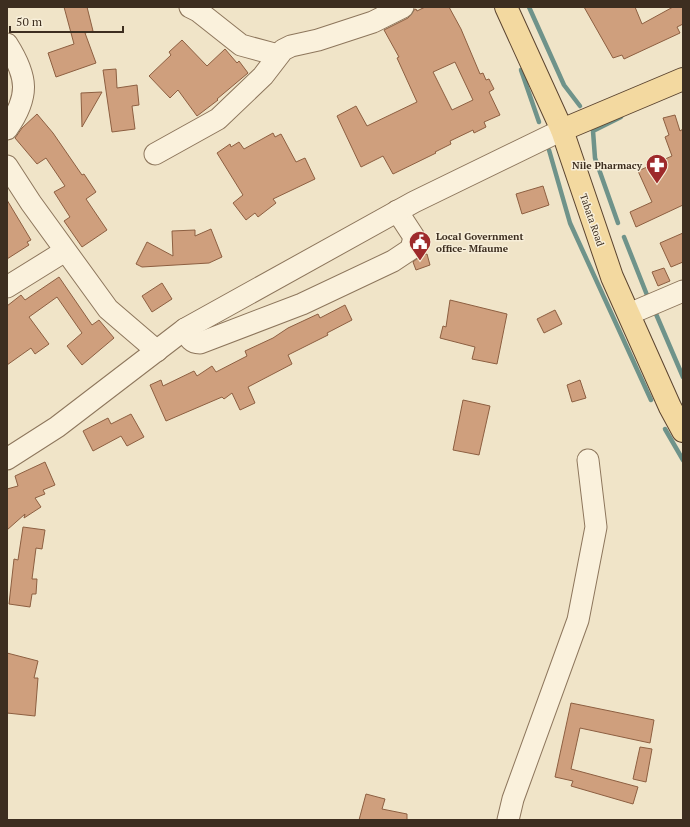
<svg xmlns="http://www.w3.org/2000/svg" width="690" height="827" font-family="'PT Serif',serif">
	<style>
		.lines { fill: none; stroke-linecap: round; stroke-linejoin: round }
		.stream { stroke: #6f938a; stroke-width: 4.5 }
		.building { fill: #cf9f7d; stroke: #8d5f41; fill-rule: evenodd }
		.minor-casing { stroke: #8d765c; stroke-width: 23 }
		.major-casing { stroke: #5b4430; stroke-width: 24 }
		.minor { stroke: #faf1dc; stroke-width: 21 }
		.major { stroke: #f3d9a0; stroke-width: 22 }
		.labels { text-anchor: middle; dominant-baseline: central; stroke-width: 3; stroke-linejoin: round; paint-order: stroke }
		.poi-label { font-size: 10px; font-weight: bold; fill: #3d2e20; stroke: #f7eed8; text-anchor: end }
		.street-label { font-size: 10px; fill: #3d2e20; stroke: #f7eed8 }
	</style>
	<rect width="100%" height="100%" fill="#f0e4c8"/>
	<g class="lines">
		<g class="stream">
			<path d="M 529,7 L 564,85 L 580,106"/>
			<path d="M 521,70 L 539,122"/>
			<path d="M 549,150 L 570,223 L 651,400"/>
			<path d="M 618,223 L 595,158 L 593,131 L 621,117"/>
			<path d="M 624,237 L 647,295"/>
			<path d="M 656,314 L 683,377"/>
			<path d="M 665,429 L 683,460"/>
		</g>
	</g>
	<g class="building">
		<path d="M 64,7 L 87,7 L 93,31 L 85,33 L 96,63 L 56,77 L 48,53 L 74,44 Z"/>
		<path d="M 425,7 L 449,7 L 461,29 L 480,74 L 483,73 L 486,80 L 489,79 L 494,89 L 489,92 L 500,115 L 484,122 L 486,127 L 474,133 L 473,130 L 450,141 L 451,144 L 435,152 L 436,153 L 393,174 L 383,156 L 361,167 L 337,116 L 356,106 L 367,126 L 417,102 L 397,58 L 399,57 L 384,30 L 408,18 L 414,10 L 416,9 L 417,11 ZM 455,62 L 473,100 L 452,110 L 433,72 Z"/>
		<path d="M 584,7 L 635,7 L 642,24 L 673,7 L 683,7 L 683,24 L 677,27 L 680,33 L 624,59 L 622,55 L 613,58 Z"/>
		<path d="M 182,40 L 207,66 L 225,49 L 237,63 L 239,61 L 248,73 L 217,99 L 218,100 L 197,116 L 178,90 L 170,98 L 149,76 L 171,55 L 169,52 Z"/>
		<path d="M 116,69 L 117,88 L 137,85 L 139,105 L 132,106 L 135,129 L 112,132 L 103,70 Z"/>
		<path d="M 102,92 L 82,127 L 81,93 Z"/>
		<path d="M 37,114 L 53,133 L 82,175 L 84,174 L 96,192 L 86,199 L 107,230 L 82,247 L 64,221 L 70,217 L 54,192 L 65,186 L 46,158 L 37,164 L 15,138 L 22,128 Z"/>
		<path d="M 675,115 L 680,131 L 683,129 L 683,205 L 636,227 L 630,212 L 652,202 L 638,171 L 672,156 L 665,137 L 669,135 L 663,118 Z"/>
		<path d="M 273,133 L 275,137 L 281,134 L 296,162 L 305,158 L 315,179 L 273,199 L 276,203 L 258,217 L 255,213 L 246,220 L 233,203 L 243,195 L 217,153 L 230,144 L 231,147 L 239,142 L 244,149 Z"/>
		<path d="M 543,186 L 549,205 L 522,214 L 516,194 Z"/>
		<path d="M 7,200 L 31,240 L 27,242 L 29,245 L 7,259 Z"/>
		<path d="M 211,229 L 222,257 L 209,263 L 142,267 L 136,264 L 147,242 L 173,256 L 172,231 L 195,230 L 195,236 Z"/>
		<path d="M 683,233 L 683,262 L 671,267 L 660,243 Z"/>
		<path d="M 427,254 L 430,265 L 416,270 L 413,262 L 420,256 Z"/>
		<path d="M 664,268 L 670,281 L 658,286 L 652,272 Z"/>
		<path d="M 59,277 L 92,325 L 99,320 L 114,338 L 82,365 L 67,346 L 82,333 L 57,297 L 29,317 L 49,344 L 35,354 L 31,348 L 7,365 L 7,306 L 21,295 L 25,300 Z"/>
		<path d="M 162,283 L 172,299 L 152,312 L 142,296 Z"/>
		<path d="M 450,300 L 507,314 L 497,364 L 472,359 L 475,347 L 440,338 L 443,326 L 446,327 Z"/>
		<path d="M 345,305 L 352,320 L 327,333 L 328,335 L 288,355 L 292,364 L 248,387 L 255,403 L 240,410 L 232,393 L 224,399 L 222,397 L 166,421 L 150,385 L 161,380 L 163,386 L 194,371 L 197,376 L 212,366 L 216,372 L 247,356 L 245,351 L 273,338 L 288,328 L 318,314 L 320,318 Z"/>
		<path d="M 555,310 L 562,324 L 544,333 L 537,319 Z"/>
		<path d="M 580,380 L 586,398 L 572,402 L 567,385 Z"/>
		<path d="M 463,400 L 490,406 L 479,455 L 453,450 Z"/>
		<path d="M 131,414 L 144,437 L 127,446 L 121,436 L 93,451 L 83,431 L 108,418 L 111,424 Z"/>
		<path d="M 45,462 L 55,485 L 43,490 L 45,494 L 35,498 L 41,507 L 24,518 L 25,514 L 7,530 L 7,489 L 18,486 L 15,476 Z"/>
		<path d="M 23,527 L 45,530 L 42,549 L 36,548 L 32,579 L 37,579 L 36,594 L 32,594 L 30,607 L 9,604 L 14,559 L 18,560 Z"/>
		<path d="M 7,653 L 38,661 L 34,678 L 38,678 L 35,716 L 7,713 Z"/>
		<path d="M 571,703 L 654,720 L 650,743 L 580,728 L 571,769 L 638,787 L 633,804 L 571,786 L 573,781 L 555,777 Z"/>
		<path d="M 640,747 L 652,749 L 646,782 L 633,779 Z"/>
		<path d="M 366,794 L 385,799 L 382,809 L 407,814 L 407,820 L 359,820 Z"/>
	</g>
	<g class="lines">
		<g class="minor-casing">
			<g id="minor">
				<path d="M 190,7 L 198,11 L 241,45 L 278,55"/>
				<path d="M 7,44 C 28,77 30,96 7,129"/>
				<path d="M 155,154 L 218,119 L 263,76 L 283,50 L 291,46 L 318,40 L 373,22 L 403,7"/>
				<path d="M 7,166 L 31,203 L 108,309 L 157,351"/>
				<path d="M 7,287 L 65,251"/>
				<path d="M 629,314 L 683,291"/>
				<path d="M 185,329 C 189,337 190,343 200,343 L 302,304 L 393,261 L 411,249 L 414,237 L 397,211"/>
				<path d="M 7,459 L 57,427 L 185,329 L 414,202 L 562,130"/>
				<path d="M 508,820 L 513,799 L 578,620 L 596,527 L 588,460"/>
			</g>
		</g>
		<g class="major-casing">
			<g id="major">
				<path d="M 506,7 L 562,130 L 612,277 L 670,407 L 683,431"/>
				<path d="M 562,130 L 683,79"/>
			</g>
		</g>
		<use href="#minor" class="minor"/>
		<use href="#major" class="major"/>
	</g>
	<defs>
		<g id="pharmacy-pin" transform="scale(1.15)"><path d="M0 17L-7.5 6A9.5 9.5 0 1 1 7.5 6Z" fill="#9e2a2b" stroke="#f7eed8"/><path d="M-2-6h4v4h4v4h-4v4h-4v-4h-4v-4h4Z" fill="#fff"/></g>
		<g id="civic-pin" transform="scale(1.15)"><path d="M0 17L-7.5 6A9.5 9.5 0 1 1 7.5 6Z" fill="#9e2a2b" stroke="#f7eed8"/><path d="M-.6-6.5H3V-4.5H.6V-3L4-1V1h2V6H-6V1h2V-1L-.6-3ZM-1.2 2.5V6h2.4V2.5Z" fill="#fff"/></g>
	</defs>
	<g fill-rule="evenodd">
		<use href="#pharmacy-pin" x="657" y="165"/>
		<use href="#civic-pin" x="420" y="242"/>
	</g>
	<g class="labels">
		<g class="poi-label">
			<text x="642" y="165">Nile Pharmacy</text>
			<text x="436" y="236" text-anchor="start">Local Government<tspan x="436" dy="12">office- Mfaume</tspan></text>
		</g>
		<g class="street-label">
			<text transform="translate(592 220) rotate(71)">Tabata Road</text>
		</g>
	</g>
	<rect width="690" height="827" fill="none" stroke="#3d2e20" stroke-width="16"/>
	<path d="M10 26v6h113v-6" fill="none" stroke="#3d2e20" stroke-width="2"/>
	<text x="16" y="26" font-size="12" fill="#3d2e20" stroke="#f7eed8" stroke-width="3" paint-order="stroke">50 m</text>
</svg>
